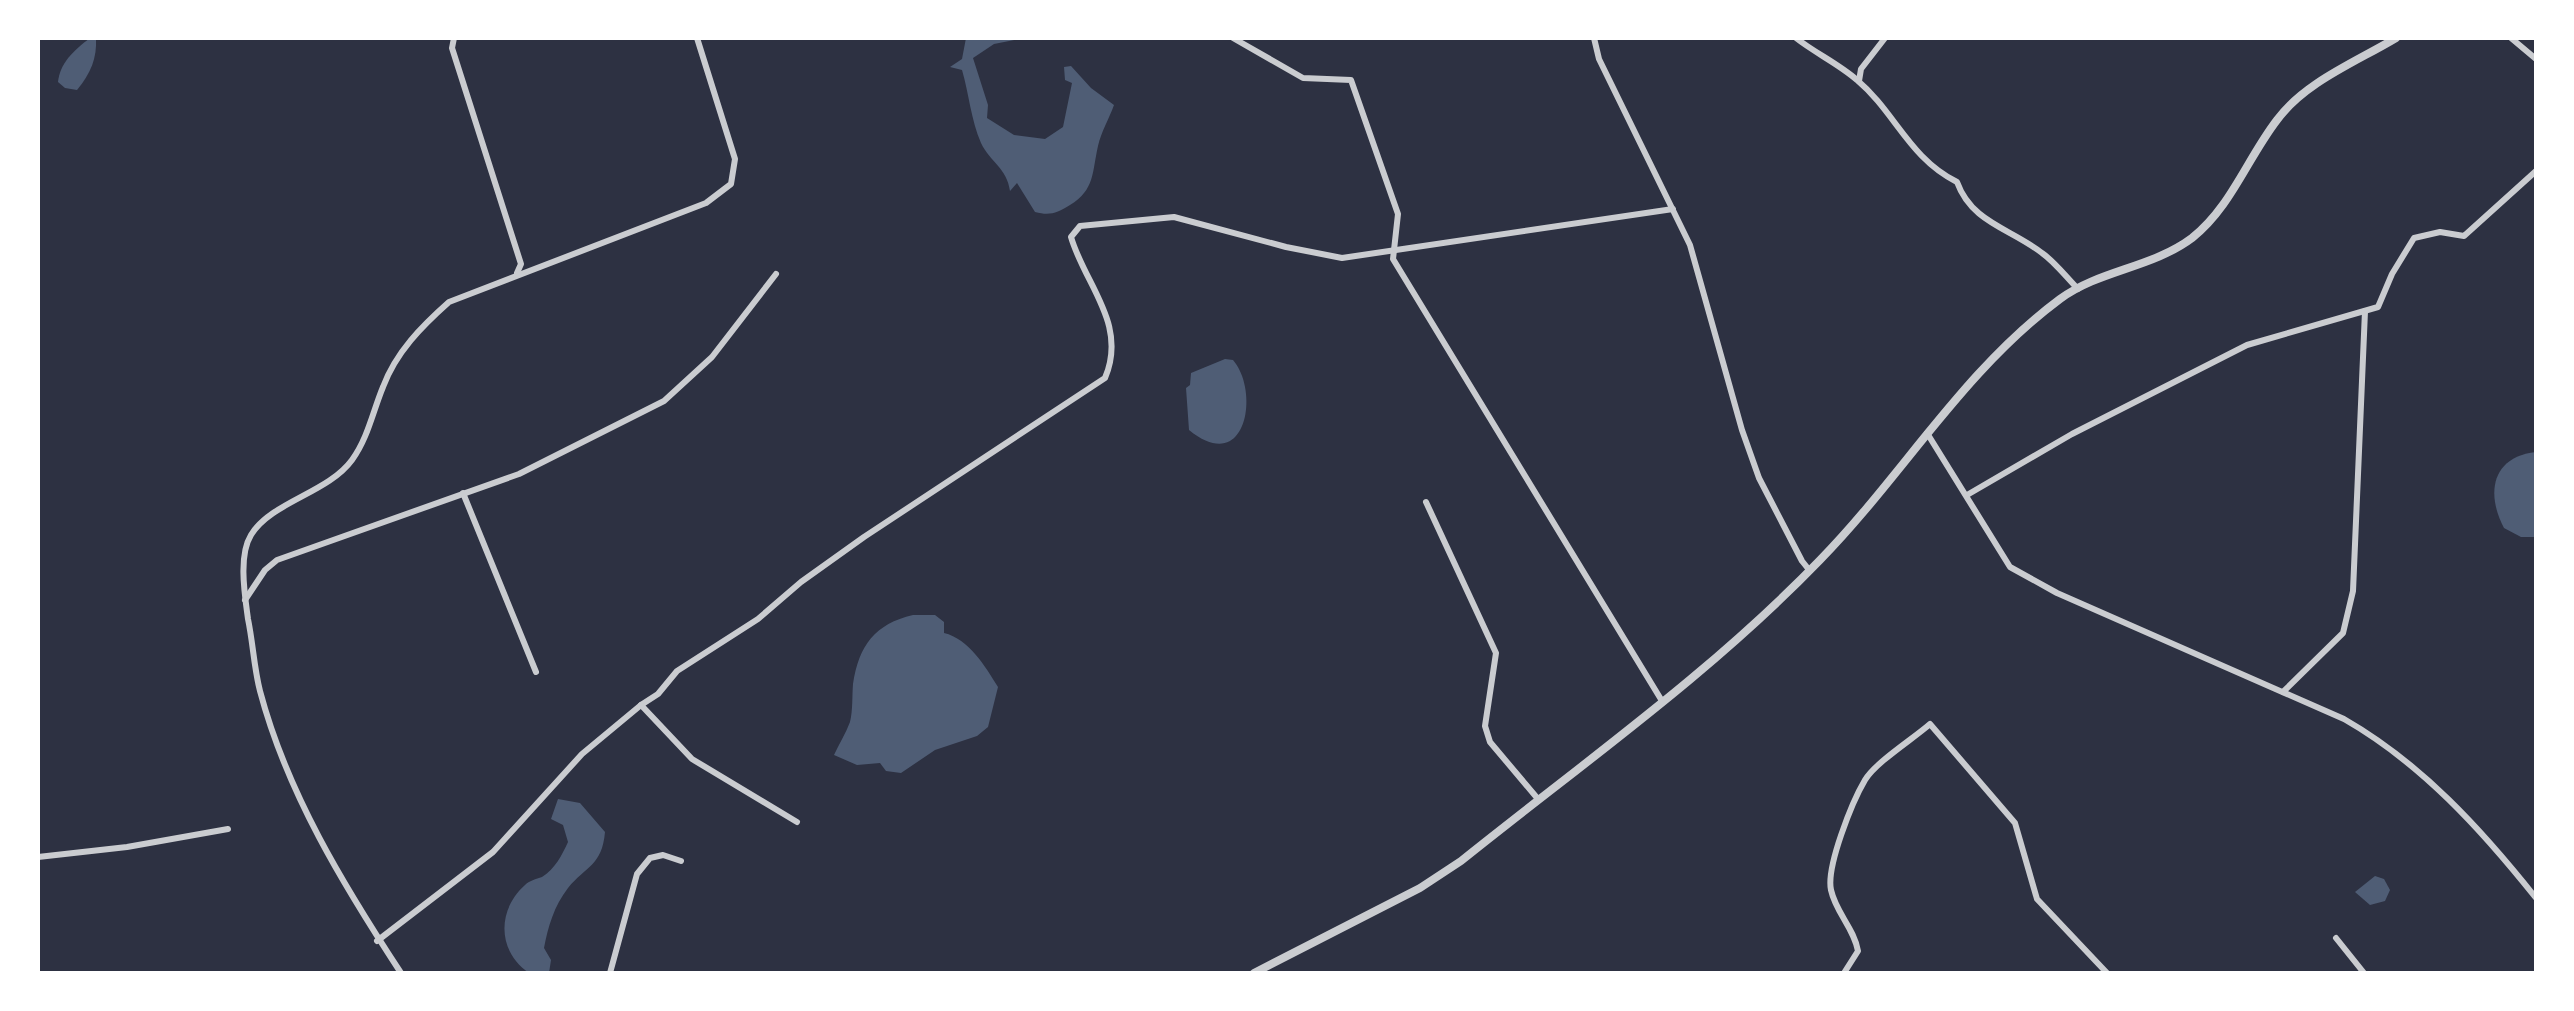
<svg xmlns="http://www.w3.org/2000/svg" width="2574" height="1011" font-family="'Times New Roman',serif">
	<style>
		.water { fill: #4f5d75 }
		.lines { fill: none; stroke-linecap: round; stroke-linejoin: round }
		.minor { stroke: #caccd0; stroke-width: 6 }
		.tertiary { stroke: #caccd0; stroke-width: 8 }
	</style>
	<rect width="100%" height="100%" fill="#2d3142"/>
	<g class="water">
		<path d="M 90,38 L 96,38 C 97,58 91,73 77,90 L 65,88 L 58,82 C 60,63 73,51 90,38 Z"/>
		<path d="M 966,38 L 1025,38 L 994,44 L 973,58 L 988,105 L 987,118 L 1014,135 L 1045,139 L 1063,127 L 1072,83 L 1065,80 L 1064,67 L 1071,66 L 1091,88 L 1114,105 C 1109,119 1101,132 1098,146 C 1092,172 1095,190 1070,205 C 1057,213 1050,216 1035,212 L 1017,183 L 1010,191 C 1007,168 990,162 981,143 C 971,120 969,94 962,70 L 950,67 L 962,59 Z"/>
		<path d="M 1225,359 L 1233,360 C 1260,391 1247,477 1189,430 L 1186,388 L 1190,385 L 1191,373 Z"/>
		<path d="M 2536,452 L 2536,537 L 2521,537 L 2504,528 C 2486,494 2491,457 2536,452 Z"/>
		<path d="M 913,615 L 935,615 L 944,622 L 944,633 C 969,639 985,666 998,687 L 988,727 L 977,736 L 935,750 L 901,773 L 886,771 L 880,763 L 857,765 L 834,755 C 839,744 846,733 850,722 C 853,710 852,696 853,684 C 859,645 875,624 913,615 Z"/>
		<path d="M 558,799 L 580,803 L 605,832 C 602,866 586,866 568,888 C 554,906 548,927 544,948 L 551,960 L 549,973 L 529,973 C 498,952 496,911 525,885 C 529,881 536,879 542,877 C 555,869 562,855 568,842 L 563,825 L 551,819 Z"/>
		<path d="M 2375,876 L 2384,879 L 2390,890 L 2385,901 L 2370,905 L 2355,892 Z"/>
	</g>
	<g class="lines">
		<g class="minor">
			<path d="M 454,38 L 452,48 L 521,264 L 517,273"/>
			<path d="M 1233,38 L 1303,78 L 1351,80 L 1398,214 L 1393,259 L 1662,701"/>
			<path d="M 1594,38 L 1599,59 L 1690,245 L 1742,430 L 1759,478 L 1802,561 L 1810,571"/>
			<path d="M 1796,38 C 1815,53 1839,64 1857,80 C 1895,112 1909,158 1957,182 C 1972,223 2010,228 2042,253 C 2055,262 2066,277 2078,289"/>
			<path d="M 2511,38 L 2536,59"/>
			<path d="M 1859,81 L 1861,69 L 1885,38"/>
			<path d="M 1927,433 L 2010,567 L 2057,593 L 2344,719 C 2421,763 2481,829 2536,898"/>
			<path d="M 463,493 L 536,672"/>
			<path d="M 1967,495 L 2072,434 L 2247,345 L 2378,307 L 2392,274 L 2414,238 L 2440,232 L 2464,236 L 2536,171"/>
			<path d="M 1426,502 L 1496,653 L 1485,726 L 1490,742 L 1538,799"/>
			<path d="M 245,600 L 265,570 L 277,560 L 519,474 L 664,401 L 712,357 L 776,274"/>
			<path d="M 2283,692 L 2343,633 L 2353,591 L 2365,311"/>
			<path d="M 641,705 L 692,759 L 797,822"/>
			<path d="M 38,857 L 127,847 L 228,829"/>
			<path d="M 2336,938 L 2364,973"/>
			<path d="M 377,941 L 493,852 L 582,754 L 641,705 L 658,694 L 677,671 L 758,619 L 801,582 L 864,537 L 1105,378 C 1128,324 1085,285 1071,237 L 1080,226 L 1174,217 L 1286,247 L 1342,258 L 1673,209"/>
			<path d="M 401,973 C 344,886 287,793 260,691 C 254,668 253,643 248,619 C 245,596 238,556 251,535 C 271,502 328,493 352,460 C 368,438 373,411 383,387 C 396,352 422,326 449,302 L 706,203 L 731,184 L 735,159 L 697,38"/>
			<path d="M 610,973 L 637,874 L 650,858 L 663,855 L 681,861"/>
			<path d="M 1844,973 L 1858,951 C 1854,928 1836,913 1831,890 C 1826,867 1852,802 1865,780 C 1876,762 1913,739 1930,724 L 2015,823 L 2037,899 L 2107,973"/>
		</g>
		<path class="tertiary" d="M 1254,973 L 1420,888 L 1461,861 C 1583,763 1711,673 1820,560 C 1903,475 1963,371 2060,299 C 2099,270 2152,268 2192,238 C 2231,207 2247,159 2277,120 C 2305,82 2356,62 2396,38"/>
	</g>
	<rect width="2574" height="1011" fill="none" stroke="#ffffff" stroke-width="80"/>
</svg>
